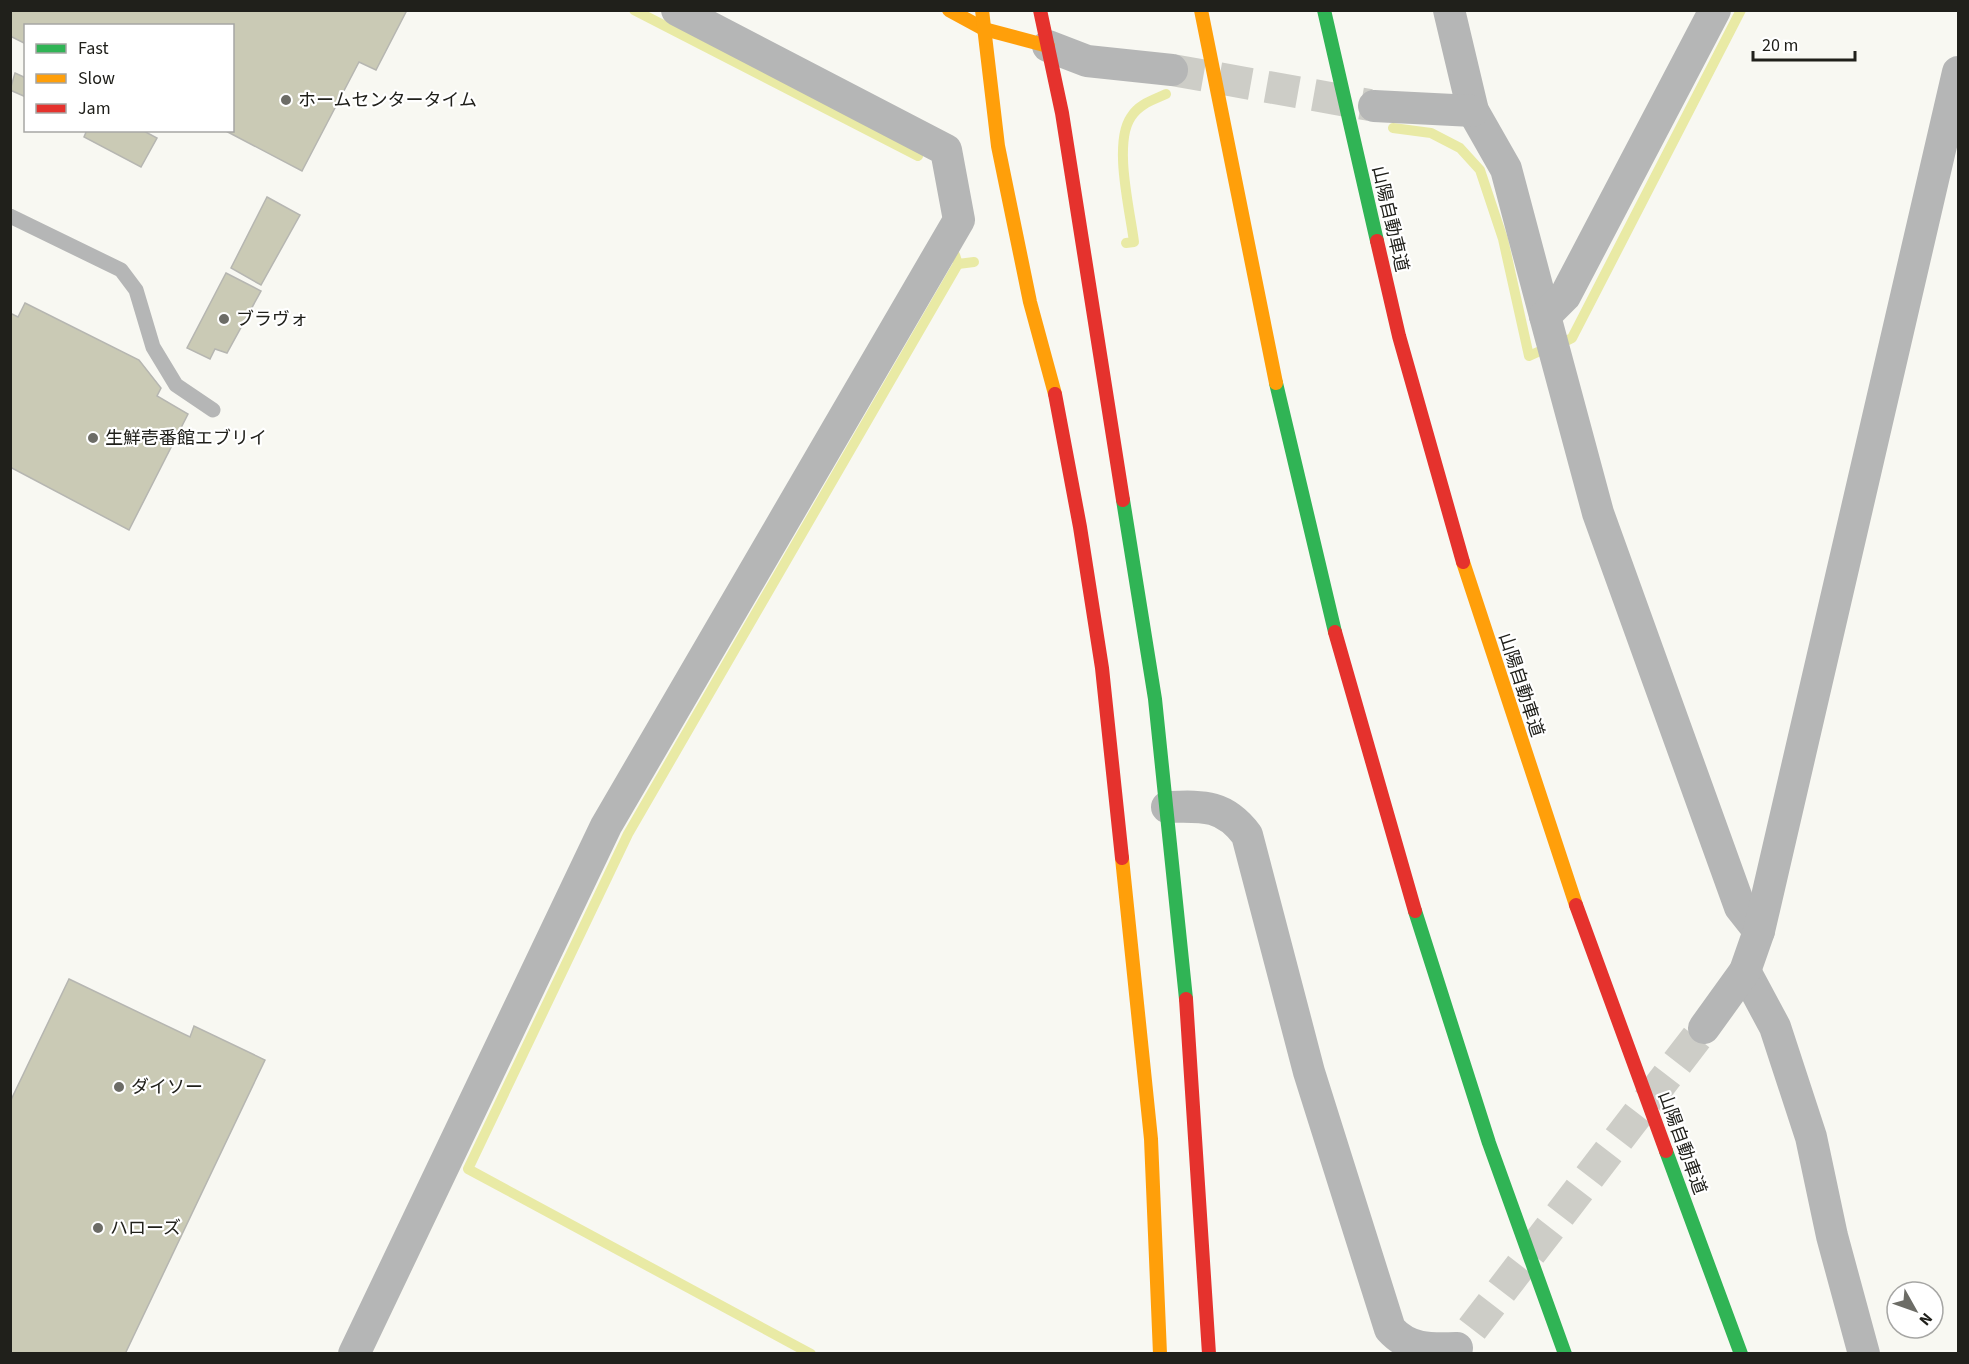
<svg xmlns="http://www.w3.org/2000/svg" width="1969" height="1364" font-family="'Source Sans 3','Noto Sans JP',sans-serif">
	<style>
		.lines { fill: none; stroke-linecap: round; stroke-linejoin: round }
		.stream { stroke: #e9eaa5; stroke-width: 10 }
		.building { fill: #cacab5; stroke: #b6b6b1; stroke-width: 1.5 }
		.street-tunnel { stroke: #cdcdc7; stroke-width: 32; stroke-dasharray: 32 16; stroke-linecap: butt }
		.lane { stroke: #b5b6b6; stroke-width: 15 }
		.street { stroke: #b5b6b6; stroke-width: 32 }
		.fast { stroke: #30b455; stroke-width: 14 }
		.slow { stroke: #ff9f0a; stroke-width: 14 }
		.jam { stroke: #e5322d; stroke-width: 14 }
		.poi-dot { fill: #6c6c66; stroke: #fff; stroke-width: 2 }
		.labels { text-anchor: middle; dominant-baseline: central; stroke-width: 4.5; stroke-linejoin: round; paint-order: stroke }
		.poi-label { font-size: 18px; fill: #20201b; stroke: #fff; text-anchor: start }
		.street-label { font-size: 18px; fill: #20201b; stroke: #fff }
	</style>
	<rect width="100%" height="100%" fill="#f8f8f2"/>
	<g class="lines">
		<g class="stream">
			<path d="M 634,10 L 918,156"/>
			<path d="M 1393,128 L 1431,133 L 1460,148 L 1480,170 L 1503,239 L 1529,356 L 1540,351"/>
			<path d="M 1126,243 L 1134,242 C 1130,210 1113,143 1131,117 C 1139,104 1153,100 1166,94"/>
			<path d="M 958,264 L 974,262"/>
			<path d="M 1566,341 L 1572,338 L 1741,10"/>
			<path d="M 811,1354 L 468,1169 L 628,834 L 958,264 L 955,255"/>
		</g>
	</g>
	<g class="building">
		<path d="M 10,10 L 407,10 L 376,70 L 359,62 L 302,171 L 224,130 L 232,130 L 232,26 L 26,26 L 26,44 L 10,36 Z"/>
		<path d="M 15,73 L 26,78 L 26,97 L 10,90 Z"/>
		<path d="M 87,130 L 142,130 L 157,138 L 141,167 L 84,137 Z"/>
		<path d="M 267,197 L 300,215 L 261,285 L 231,268 Z"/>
		<path d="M 226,273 L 261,291 L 227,353 L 215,349 L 210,359 L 187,348 Z"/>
		<path d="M 25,303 L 139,360 L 161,388 L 157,396 L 188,414 L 129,530 L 10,467 L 10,313 L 18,317 Z"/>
		<path d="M 69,979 L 190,1037 L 194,1026 L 265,1060 L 125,1354 L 10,1354 L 10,1102 Z"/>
	</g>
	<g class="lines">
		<g class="street-tunnel">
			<path d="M 1172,70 L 1370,105"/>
			<path d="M 1472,1329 L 1704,1028"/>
		</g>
		<path class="lane" d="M 10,216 L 121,270 L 136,290 L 153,347 L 176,385 L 213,410"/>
		<g class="street">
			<path d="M 1449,10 L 1473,111 L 1506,169 L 1545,316"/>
			<path d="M 1715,10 L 1565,296 L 1545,316 L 1598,513 L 1740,907 L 1759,931"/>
			<path d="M 1048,46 L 1087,61 L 1172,70"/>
			<path d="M 1374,106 L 1473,111"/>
			<path d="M 1167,807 C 1202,806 1224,804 1247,835 L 1309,1072 L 1390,1329 C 1409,1350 1430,1349 1457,1348"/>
			<path d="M 1745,971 L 1775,1027 L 1811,1137 L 1832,1236 L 1864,1354"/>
			<path d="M 1704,1028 L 1745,971 L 1759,931 L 1958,72"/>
			<path d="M 354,1354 L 606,826 L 959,220 L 946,150 L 677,10"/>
		</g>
		<g class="fast">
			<path d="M 1324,10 L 1377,241"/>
			<path d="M 1276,383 L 1335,632"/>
			<path d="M 1123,500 L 1155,699 L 1186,999"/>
			<path d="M 1415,911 L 1489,1143 L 1565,1354"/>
			<path d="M 1666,1151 L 1741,1354"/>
		</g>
		<g class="slow">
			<path d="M 949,10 L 984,29 L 1048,46"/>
			<path d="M 982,10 L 998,146 L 1030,302 L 1055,394"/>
			<path d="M 1201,10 L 1276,383"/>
			<path d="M 1463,562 L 1576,905"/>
			<path d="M 1122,858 L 1151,1139 L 1160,1354"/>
		</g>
		<g class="jam">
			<path d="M 1040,10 L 1062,113 L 1123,500"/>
			<path d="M 1377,241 L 1399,336 L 1463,562"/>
			<path d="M 1055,394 L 1080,527 L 1102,668 L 1122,858"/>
			<path d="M 1335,632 L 1415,911"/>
			<path d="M 1576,905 L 1666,1151"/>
			<path d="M 1186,999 L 1209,1354"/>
		</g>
	</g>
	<g class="poi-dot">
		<circle cx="286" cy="100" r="6"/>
		<circle cx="224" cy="319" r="6"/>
		<circle cx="93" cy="438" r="6"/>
		<circle cx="119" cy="1087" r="6"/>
		<circle cx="98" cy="1228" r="6"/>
	</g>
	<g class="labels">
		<g class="poi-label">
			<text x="298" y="100">ホームセンタータイム</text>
			<text x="236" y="319">ブラヴォ</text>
			<text x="105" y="438">生鮮壱番館エブリイ</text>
			<text x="131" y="1087">ダイソー</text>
			<text x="110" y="1228">ハローズ</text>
		</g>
		<g class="street-label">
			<text transform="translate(1390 219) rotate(77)">山陽自動車道</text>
			<text transform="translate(1521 685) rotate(72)">山陽自動車道</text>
			<text transform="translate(1682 1143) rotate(70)">山陽自動車道</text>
		</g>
	</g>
	<rect width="1969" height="1364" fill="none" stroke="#20201b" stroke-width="24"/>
	<rect x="24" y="24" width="210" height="108" fill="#ffffff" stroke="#a6a6a4" stroke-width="1.5"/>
	<rect x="36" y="44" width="30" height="9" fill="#30b455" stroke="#a6a6a4" stroke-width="1.5"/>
	<text x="78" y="54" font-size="18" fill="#20201b">Fast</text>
	<rect x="36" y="74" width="30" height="9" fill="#ff9f0a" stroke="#a6a6a4" stroke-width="1.5"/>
	<text x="78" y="84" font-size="18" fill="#20201b">Slow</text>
	<rect x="36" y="104" width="30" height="9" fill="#e5322d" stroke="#a6a6a4" stroke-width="1.5"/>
	<text x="78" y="114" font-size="18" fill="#20201b">Jam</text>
	<g transform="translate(1915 1310) rotate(130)"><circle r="28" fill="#ffffff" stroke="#a6a6a4" stroke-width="1.5"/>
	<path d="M0-4.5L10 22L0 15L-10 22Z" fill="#6c6c66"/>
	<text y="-9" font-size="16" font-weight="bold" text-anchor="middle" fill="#20201b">N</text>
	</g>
	<path d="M1753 51v9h102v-9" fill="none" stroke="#20201b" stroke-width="3"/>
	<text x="1762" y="51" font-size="18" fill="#20201b" stroke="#ffffff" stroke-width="4.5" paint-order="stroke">20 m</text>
</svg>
